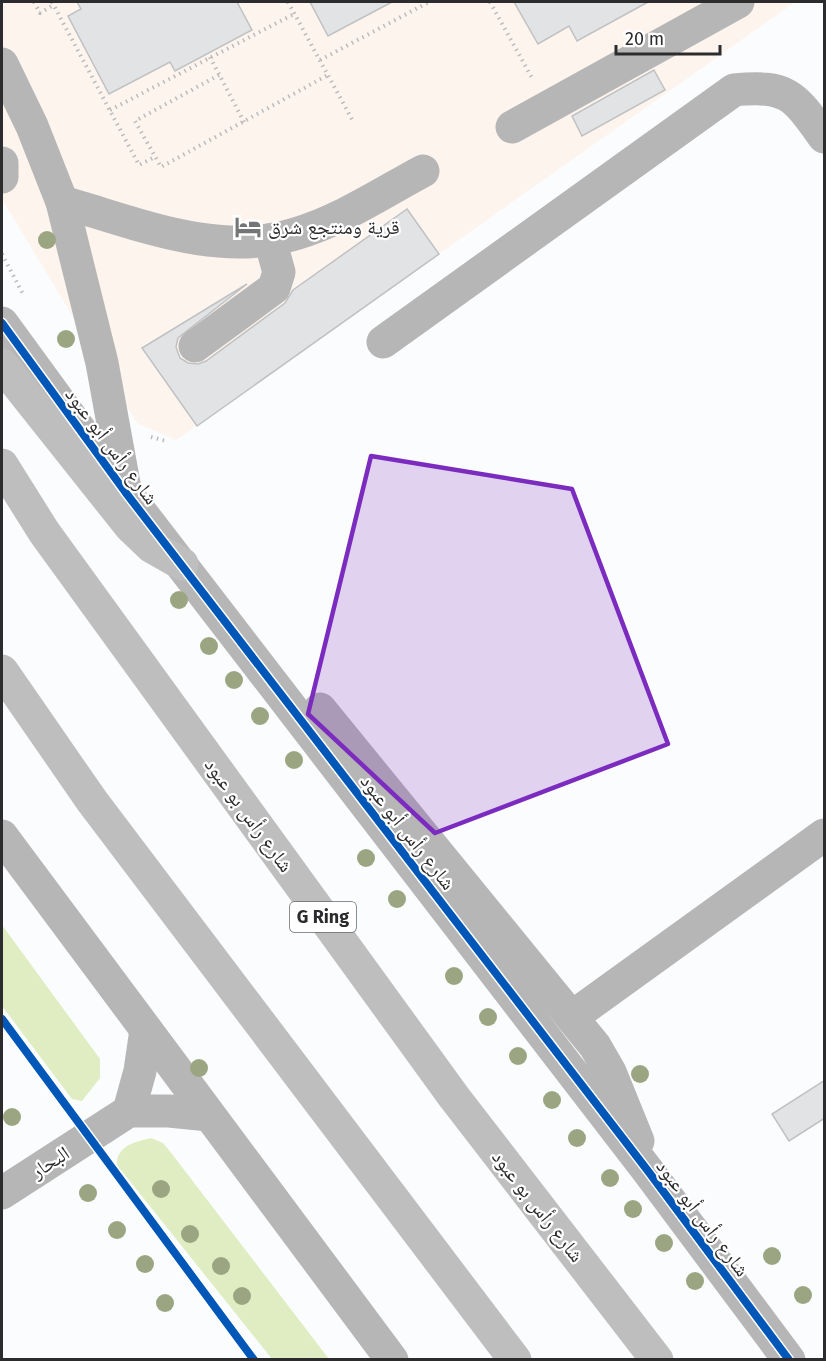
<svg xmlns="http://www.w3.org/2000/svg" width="826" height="1361" font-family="'Fira Sans','Noto Naskh Arabic',sans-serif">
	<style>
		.commercial { fill: #fdf4ee }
		.green { fill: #e0edc2 }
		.building { fill: #e2e3e5; stroke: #c0c1c2; stroke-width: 1.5 }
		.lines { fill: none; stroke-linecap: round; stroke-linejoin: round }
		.path { stroke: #bbbbbc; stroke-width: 4; stroke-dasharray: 1.5 4.5; stroke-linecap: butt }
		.minor { stroke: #b7b6b6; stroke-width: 33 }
		.highway { stroke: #bfbebe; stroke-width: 33 }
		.cycleway-casing { stroke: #fff; stroke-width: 11 }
		.cycleway { stroke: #0057b8; stroke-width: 8 }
		.tree { fill: #9ca582 }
		.marked { fill: #7b2cbf; fill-opacity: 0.2; stroke: #7b2cbf; stroke-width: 4.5; stroke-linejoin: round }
		.labels { text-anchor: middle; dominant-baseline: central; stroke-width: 4.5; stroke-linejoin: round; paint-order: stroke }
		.shield { fill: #fff; stroke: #6b6b6d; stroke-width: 1.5 }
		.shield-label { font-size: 18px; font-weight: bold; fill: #2c2c2e }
		.poi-label { font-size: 20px; fill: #2c2c2e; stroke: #fff; text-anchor: start }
		.street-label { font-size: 20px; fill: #2c2c2e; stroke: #fff }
	</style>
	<rect width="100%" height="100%" fill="#fbfcfd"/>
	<path class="commercial" d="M 2,2 L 795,2 L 176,440 L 137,423 L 2,199 Z"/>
	<g class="green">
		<path d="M 2,925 L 100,1059 L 100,1078 L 82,1101 L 72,1099 L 2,1006 Z"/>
		<path d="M 151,1138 L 163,1143 L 172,1154 L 329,1359 L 272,1359 L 117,1165 C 116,1146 135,1142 151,1138 Z"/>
	</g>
	<g class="building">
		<path d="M 77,2 L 237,2 L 252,30 L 175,71 L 170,62 L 109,94 L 68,16 L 81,9 Z"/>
		<path d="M 310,2 L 392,2 L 328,36 Z"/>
		<path d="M 514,2 L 648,2 L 577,41 L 569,26 L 538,44 Z"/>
		<path d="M 654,70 L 665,90 L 582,136 L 572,116 Z"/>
		<path d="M 407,209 L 439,254 L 197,426 L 142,348 L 247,284 L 178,338 L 176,347 L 180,358 L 188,363 L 198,364 L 206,361 L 285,303 L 293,290 Z"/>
		<path d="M 825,1080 L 825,1118 L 789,1141 L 772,1114 Z"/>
	</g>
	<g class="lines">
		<g class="path">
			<path d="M 34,2 L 40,13 L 54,5"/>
			<path d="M 52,2 L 139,165 L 155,157"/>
			<path d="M 288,2 L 354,123"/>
			<path d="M 490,2 L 532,78"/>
			<path d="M 210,57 L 244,122"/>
			<path d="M 320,60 L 429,2"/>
			<path d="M 219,75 L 135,121 L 161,167 L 328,75"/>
			<path d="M 110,110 L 294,14"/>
			<path d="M 2,254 L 24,296"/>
			<path d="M 151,437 L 166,441"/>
		</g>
		<g class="minor">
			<path d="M 2,64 L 32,126 L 62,202 L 102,363 L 125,489"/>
			<path d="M 512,127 L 738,2"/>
			<path d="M 2,163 L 2,177"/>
			<path d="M 62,202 C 137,223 217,258 295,234 C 340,221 382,193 423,171"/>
			<path d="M 2,323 L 126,493 L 648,1171 L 789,1360"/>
			<path d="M 383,342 L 734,90 C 788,85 794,95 824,137"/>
			<path d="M 195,346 L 274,288 L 279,272 L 270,240"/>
			<path d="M 320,709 L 595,1046 L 610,1072 L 638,1141"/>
			<path d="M 2,836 L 392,1360"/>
			<path d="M 572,1017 L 824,835"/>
			<path d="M 129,1111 L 140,1071 L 146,1030"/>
			<path d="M 2,1193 L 129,1111 L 169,1111 L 209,1115"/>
		</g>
		<g class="highway">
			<path d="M 2,365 L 130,526 L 152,547 L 182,564"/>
			<path d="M 2,465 L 44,532 L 454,1097 L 657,1360"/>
			<path d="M 2,671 L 92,801 L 515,1360"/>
		</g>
		<g class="cycleway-casing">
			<g id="cycleway">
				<path d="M 2,323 L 126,493 L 648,1171 L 789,1360"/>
				<path d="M 2,1019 L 254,1360"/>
			</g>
		</g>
		<use href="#cycleway" class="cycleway"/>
	</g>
	<g class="tree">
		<circle cx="47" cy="240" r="9"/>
		<circle cx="66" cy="339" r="9"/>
		<circle cx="179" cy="600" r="9"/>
		<circle cx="209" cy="646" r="9"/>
		<circle cx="234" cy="680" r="9"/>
		<circle cx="260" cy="716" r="9"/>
		<circle cx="294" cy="760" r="9"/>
		<circle cx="366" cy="858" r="9"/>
		<circle cx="397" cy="899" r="9"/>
		<circle cx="454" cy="976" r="9"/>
		<circle cx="488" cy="1017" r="9"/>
		<circle cx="518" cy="1056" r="9"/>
		<circle cx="199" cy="1068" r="9"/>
		<circle cx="640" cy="1074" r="9"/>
		<circle cx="552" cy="1100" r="9"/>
		<circle cx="12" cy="1117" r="9"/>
		<circle cx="577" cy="1138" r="9"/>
		<circle cx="610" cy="1178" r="9"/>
		<circle cx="161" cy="1189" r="9"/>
		<circle cx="88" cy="1193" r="9"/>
		<circle cx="633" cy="1209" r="9"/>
		<circle cx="117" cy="1230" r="9"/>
		<circle cx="190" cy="1234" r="9"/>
		<circle cx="664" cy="1243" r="9"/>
		<circle cx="772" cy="1256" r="9"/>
		<circle cx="145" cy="1264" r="9"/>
		<circle cx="221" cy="1266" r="9"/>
		<circle cx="695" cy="1281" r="9"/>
		<circle cx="803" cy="1295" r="9"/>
		<circle cx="242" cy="1296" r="9"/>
		<circle cx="165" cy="1303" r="9"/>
	</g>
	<path class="marked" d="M 371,456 L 572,489 L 668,744 L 435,833 L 308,714 Z"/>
	<defs>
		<g id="hotel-bare" transform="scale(2.07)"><path d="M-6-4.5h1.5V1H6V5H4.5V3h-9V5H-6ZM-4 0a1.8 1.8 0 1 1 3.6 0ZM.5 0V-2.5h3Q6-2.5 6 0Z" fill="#747576" stroke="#fff" stroke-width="2.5" paint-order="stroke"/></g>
	</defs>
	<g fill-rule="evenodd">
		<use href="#hotel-bare" x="248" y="227"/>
	</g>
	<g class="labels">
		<rect class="shield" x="290" y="902" width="66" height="30" rx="4.5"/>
		<g class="shield-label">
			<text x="323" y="917">G Ring</text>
		</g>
		<g class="poi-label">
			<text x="268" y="227">قرية ومنتجع شرق</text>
		</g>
		<g class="street-label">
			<text transform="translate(112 446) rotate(53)">شارع رأس أبو عبود</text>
			<text transform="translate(249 815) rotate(54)">شارع رأس بو عبود</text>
			<text transform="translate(408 832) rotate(52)">شارع رأس أبو عبود</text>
			<text transform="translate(50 1162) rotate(-33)">البحار</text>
			<text transform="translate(538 1206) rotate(52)">شارع رأس بو عبود</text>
			<text transform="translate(703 1218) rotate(53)">شارع رأس أبو عبود</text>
		</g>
	</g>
	<rect width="826" height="1361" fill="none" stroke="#2c2c2e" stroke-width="6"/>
	<path d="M616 45v9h104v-9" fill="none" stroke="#2c2c2e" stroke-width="3"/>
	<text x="625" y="45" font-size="18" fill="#2c2c2e" stroke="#ffffff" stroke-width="4.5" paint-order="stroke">20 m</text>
</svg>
